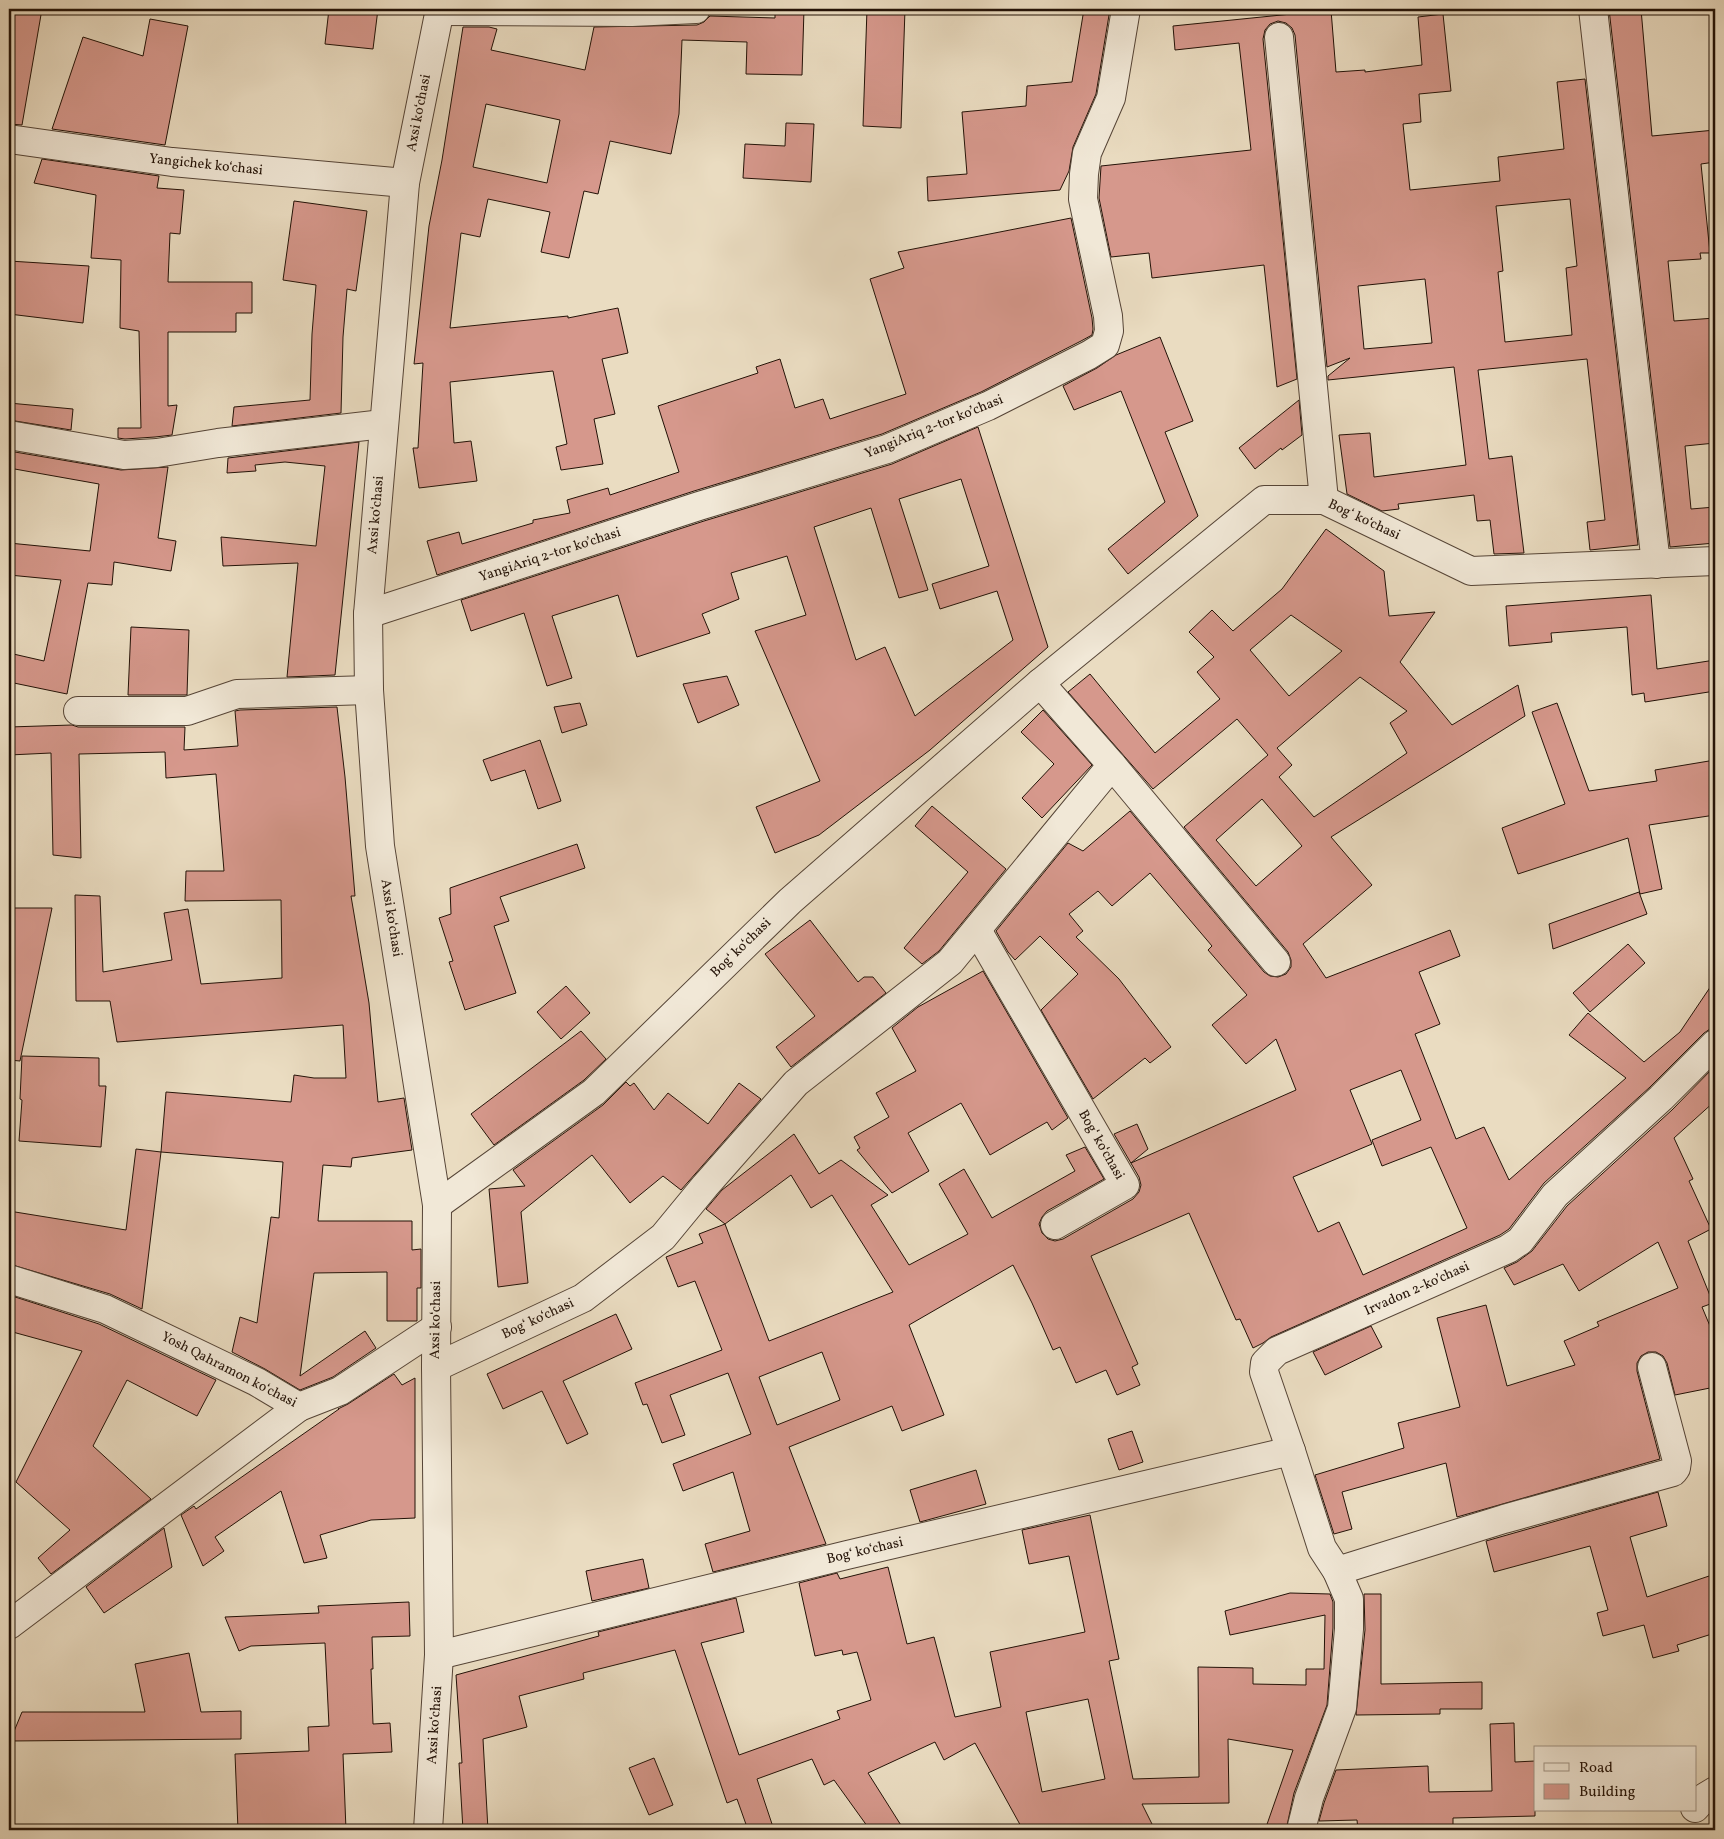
<svg xmlns="http://www.w3.org/2000/svg" width="1724" height="1839" font-family="Vollkorn,serif">
	<style>
		.building { fill: #d6988c; stroke: #231207; fill-rule: evenodd }
		.lines { fill: none; stroke-linecap: round; stroke-linejoin: round }
		.minor-casing { stroke: #554436; stroke-width: 30 }
		.tertiary-casing { stroke: #554436; stroke-width: 30 }
		.minor { stroke: #f1e8d7; stroke-width: 28 }
		.tertiary { stroke: #f1e8d7; stroke-width: 28 }
		.labels { text-anchor: middle; dominant-baseline: central; stroke-width: 4.5; stroke-linejoin: round; paint-order: stroke }
		.street-label { font-size: 14px; fill: #231207; stroke: #f1e8d7 }
	</style>
	<rect width="100%" height="100%" fill="#eadcc1"/>
	<filter id="stains"><feTurbulence type="fractalNoise" baseFrequency=".004" numOctaves="4"/><feColorMatrix values="0 0 0 0 .2 0 0 0 0 .09 0 0 0 0 .02 0 0 0 .5 -.17"/></filter>
	<radialGradient id="worn" r=".72"><stop offset=".6" stop-color="#630" stop-opacity="0"/><stop offset="1" stop-color="#630" stop-opacity=".3"/></radialGradient>
	<g class="building">
		<path d="M 9,9 L 42,9 L 22,125 L 9,124 Z"/>
		<path d="M 329,9 L 378,9 L 373,49 L 325,44 Z"/>
		<path d="M 775,9 L 804,9 L 802,75 L 746,74 L 747,42 L 682,40 L 679,114 L 671,154 L 610,141 L 598,194 L 584,191 L 569,258 L 541,252 L 550,212 L 488,199 L 480,237 L 461,233 L 450,328 L 568,316 L 568,318 L 618,308 L 628,353 L 602,359 L 615,414 L 594,419 L 603,464 L 561,470 L 556,447 L 567,444 L 553,371 L 450,382 L 454,443 L 471,441 L 477,481 L 419,488 L 413,448 L 418,448 L 423,363 L 414,364 L 429,226 L 442,160 L 463,27 L 489,27 L 497,29 L 491,50 L 585,70 L 594,27 L 697,25 L 704,22 L 710,16 L 775,18 ZM 486,104 L 560,120 L 547,183 L 473,167 Z"/>
		<path d="M 867,9 L 905,9 L 901,128 L 863,126 Z"/>
		<path d="M 1084,9 L 1110,9 L 1096,94 L 1073,147 L 1069,171 L 1060,190 L 928,201 L 927,177 L 967,174 L 962,112 L 1026,106 L 1027,86 L 1072,82 Z"/>
		<path d="M 1609,9 L 1641,9 L 1652,136 L 1715,130 L 1715,162 L 1701,164 L 1710,253 L 1700,253 L 1701,259 L 1668,261 L 1674,321 L 1715,318 L 1715,443 L 1685,446 L 1691,509 L 1715,507 L 1715,543 L 1670,547 Z"/>
		<path d="M 1331,10 L 1336,72 L 1365,70 L 1365,72 L 1422,65 L 1418,17 L 1443,14 L 1451,91 L 1419,94 L 1421,122 L 1403,124 L 1410,190 L 1500,181 L 1498,157 L 1564,149 L 1557,82 L 1585,79 L 1638,545 L 1590,550 L 1587,522 L 1605,520 L 1587,359 L 1478,370 L 1489,459 L 1512,456 L 1524,553 L 1494,554 L 1490,520 L 1477,521 L 1474,495 L 1398,504 L 1399,509 L 1382,511 L 1347,494 L 1339,435 L 1370,433 L 1374,477 L 1466,465 L 1454,367 L 1328,380 L 1328,376 L 1350,358 L 1327,367 L 1295,35 L 1292,28 L 1286,23 L 1278,21 L 1270,24 L 1265,30 L 1263,39 L 1297,379 L 1277,387 L 1264,265 L 1152,278 L 1149,253 L 1111,257 L 1099,198 L 1101,166 L 1251,150 L 1239,43 L 1175,50 L 1173,26 ZM 1570,199 L 1577,266 L 1566,268 L 1572,335 L 1505,342 L 1498,272 L 1503,271 L 1496,206 ZM 1425,279 L 1432,343 L 1364,349 L 1358,286 Z"/>
		<path d="M 150,19 L 188,26 L 165,145 L 52,129 L 83,37 L 143,56 Z"/>
		<path d="M 786,123 L 814,124 L 811,182 L 743,178 L 745,144 L 785,146 Z"/>
		<path d="M 42,159 L 159,176 L 157,188 L 184,190 L 180,234 L 170,233 L 168,282 L 252,282 L 252,313 L 236,313 L 236,332 L 168,332 L 168,406 L 177,405 L 172,435 L 155,437 L 125,439 L 118,438 L 118,428 L 141,428 L 139,331 L 120,328 L 121,260 L 91,258 L 96,195 L 34,183 Z"/>
		<path d="M 294,201 L 367,211 L 356,291 L 347,289 L 343,337 L 341,413 L 232,426 L 234,407 L 310,400 L 312,334 L 316,285 L 283,280 Z"/>
		<path d="M 1071,218 L 1092,318 L 1093,329 L 1092,335 L 1081,341 L 981,392 L 882,434 L 694,491 L 437,575 L 427,541 L 459,532 L 462,544 L 533,523 L 533,520 L 570,513 L 567,500 L 608,488 L 610,495 L 679,472 L 658,406 L 758,373 L 756,367 L 780,359 L 795,408 L 823,399 L 830,419 L 906,394 L 870,279 L 904,268 L 898,252 Z"/>
		<path d="M 9,261 L 89,266 L 83,323 L 9,314 Z"/>
		<path d="M 1160,337 L 1193,421 L 1165,432 L 1198,516 L 1128,574 L 1108,549 L 1165,502 L 1121,391 L 1074,410 L 1063,386 L 1097,368 L 1116,355 Z"/>
		<path d="M 1299,400 L 1302,435 L 1282,450 L 1281,448 L 1255,469 L 1239,448 Z"/>
		<path d="M 9,403 L 73,409 L 71,430 L 9,420 Z"/>
		<path d="M 978,427 L 1048,647 L 930,750 L 819,835 L 775,853 L 756,807 L 820,781 L 755,631 L 806,615 L 787,556 L 731,573 L 739,599 L 702,614 L 710,633 L 637,657 L 618,595 L 552,616 L 572,678 L 547,686 L 524,613 L 471,631 L 461,600 L 704,521 L 892,464 ZM 961,479 L 989,566 L 932,584 L 940,609 L 997,591 L 1013,640 L 915,716 L 885,647 L 856,660 L 814,527 L 871,508 L 899,598 L 928,590 L 899,499 Z"/>
		<path d="M 359,442 L 335,675 L 287,677 L 298,563 L 223,566 L 221,537 L 316,546 L 325,466 L 285,462 L 255,465 L 256,471 L 227,473 L 228,458 Z"/>
		<path d="M 9,451 L 121,470 L 168,467 L 158,538 L 176,541 L 171,571 L 114,562 L 112,585 L 88,583 L 67,694 L 9,682 L 9,653 L 44,661 L 61,580 L 9,575 L 9,543 L 90,551 L 99,484 L 9,468 Z"/>
		<path d="M 1326,529 L 1384,571 L 1389,616 L 1435,612 L 1400,662 L 1452,725 L 1518,685 L 1525,716 L 1331,837 L 1372,885 L 1303,944 L 1326,978 L 1450,930 L 1460,956 L 1419,972 L 1440,1024 L 1415,1034 L 1456,1139 L 1484,1127 L 1509,1180 L 1626,1078 L 1569,1035 L 1588,1013 L 1644,1062 L 1680,1032 L 1715,980 L 1715,1029 L 1710,1029 L 1704,1033 L 1650,1087 L 1544,1183 L 1509,1229 L 1500,1235 L 1271,1337 L 1263,1343 L 1253,1348 L 1240,1319 L 1236,1320 L 1189,1213 L 1091,1256 L 1138,1364 L 1132,1367 L 1140,1385 L 1117,1395 L 1106,1370 L 1076,1383 L 1060,1347 L 1053,1350 L 1032,1303 L 1013,1265 L 909,1325 L 944,1415 L 902,1431 L 892,1406 L 789,1447 L 826,1544 L 713,1572 L 705,1544 L 750,1531 L 733,1472 L 683,1491 L 673,1464 L 751,1434 L 728,1373 L 670,1395 L 685,1435 L 662,1443 L 647,1404 L 643,1405 L 635,1383 L 722,1350 L 695,1281 L 678,1287 L 666,1257 L 703,1243 L 699,1234 L 725,1224 L 769,1341 L 893,1292 L 832,1195 L 811,1208 L 791,1175 L 725,1224 L 706,1209 L 722,1190 L 794,1134 L 819,1174 L 841,1160 L 888,1195 L 871,1205 L 909,1265 L 968,1234 L 939,1184 L 964,1169 L 992,1218 L 1075,1171 L 1066,1155 L 1085,1147 L 1104,1179 L 1047,1211 L 1042,1217 L 1039,1224 L 1042,1233 L 1048,1239 L 1055,1241 L 1063,1239 L 1133,1199 L 1139,1192 L 1141,1185 L 1139,1177 L 1114,1134 L 1137,1124 L 1148,1149 L 1131,1163 L 1296,1090 L 1276,1039 L 1246,1064 L 1212,1025 L 1247,995 L 1208,950 L 1212,946 L 1150,873 L 1112,906 L 1098,891 L 1069,914 L 1083,931 L 1076,937 L 1119,979 L 1171,1047 L 1150,1063 L 1145,1058 L 1093,1099 L 1041,1010 L 1078,974 L 1040,936 L 1015,960 L 1008,952 L 996,931 L 1068,843 L 1083,851 L 1130,811 L 1264,972 L 1270,976 L 1278,977 L 1286,974 L 1291,967 L 1291,960 L 1288,952 L 1184,827 L 1268,755 L 1237,719 L 1153,789 L 1068,692 L 1090,674 L 1155,753 L 1220,699 L 1197,672 L 1214,657 L 1189,632 L 1212,610 L 1233,631 L 1282,589 ZM 1291,615 L 1342,651 L 1289,696 L 1250,650 ZM 1360,677 L 1407,711 L 1390,723 L 1407,753 L 1314,817 L 1279,777 L 1292,765 L 1277,748 ZM 1262,799 L 1302,846 L 1256,886 L 1216,840 ZM 1401,1070 L 1421,1120 L 1372,1140 L 1382,1166 L 1431,1147 L 1467,1228 L 1363,1275 L 1339,1222 L 1318,1232 L 1293,1177 L 1372,1144 L 1350,1090 ZM 822,1352 L 840,1400 L 777,1425 L 759,1377 Z"/>
		<path d="M 1651,595 L 1657,669 L 1715,660 L 1715,691 L 1645,702 L 1644,693 L 1632,695 L 1627,627 L 1551,633 L 1552,642 L 1509,646 L 1506,606 Z"/>
		<path d="M 131,627 L 189,630 L 187,695 L 128,695 Z"/>
		<path d="M 727,676 L 739,705 L 698,723 L 683,684 Z"/>
		<path d="M 580,703 L 587,725 L 562,733 L 554,707 Z"/>
		<path d="M 1557,703 L 1589,791 L 1657,781 L 1655,770 L 1715,760 L 1715,815 L 1649,825 L 1662,889 L 1640,894 L 1628,838 L 1518,874 L 1502,828 L 1565,804 L 1532,712 Z"/>
		<path d="M 337,707 L 345,777 L 355,896 L 351,896 L 369,1003 L 378,1102 L 404,1098 L 412,1150 L 352,1158 L 351,1167 L 323,1165 L 318,1221 L 412,1221 L 412,1250 L 421,1249 L 421,1288 L 417,1288 L 417,1321 L 387,1321 L 387,1272 L 314,1273 L 300,1376 L 365,1331 L 376,1348 L 333,1377 L 300,1390 L 265,1369 L 232,1352 L 240,1317 L 257,1323 L 271,1217 L 279,1218 L 283,1162 L 161,1152 L 142,1309 L 110,1294 L 9,1264 L 9,1211 L 126,1230 L 136,1149 L 161,1152 L 166,1092 L 291,1102 L 294,1075 L 314,1078 L 346,1078 L 343,1025 L 117,1042 L 110,1001 L 76,1001 L 75,895 L 100,896 L 103,972 L 172,960 L 164,913 L 188,909 L 201,984 L 282,978 L 281,900 L 185,901 L 186,871 L 224,871 L 216,774 L 166,778 L 165,752 L 79,754 L 81,858 L 53,855 L 51,753 L 9,755 L 9,727 L 72,725 L 78,727 L 185,727 L 184,750 L 238,746 L 235,711 L 240,710 Z"/>
		<path d="M 1043,710 L 1092,765 L 1042,818 L 1022,798 L 1054,764 L 1021,732 Z"/>
		<path d="M 540,740 L 561,801 L 538,809 L 525,770 L 491,781 L 483,760 Z"/>
		<path d="M 932,806 L 1006,869 L 939,951 L 922,964 L 904,948 L 968,872 L 915,826 Z"/>
		<path d="M 577,844 L 585,868 L 500,897 L 509,921 L 494,926 L 516,993 L 465,1010 L 449,962 L 453,961 L 439,918 L 451,914 L 450,888 Z"/>
		<path d="M 1639,892 L 1647,914 L 1553,949 L 1549,924 Z"/>
		<path d="M 11,908 L 52,908 L 20,1061 L 9,1060 L 9,931 Z"/>
		<path d="M 810,920 L 858,982 L 864,977 L 873,977 L 886,993 L 791,1067 L 776,1047 L 815,1016 L 765,954 Z"/>
		<path d="M 1628,944 L 1645,963 L 1590,1012 L 1573,993 Z"/>
		<path d="M 983,971 L 1068,1118 L 1052,1130 L 1047,1122 L 990,1155 L 961,1103 L 908,1133 L 929,1171 L 892,1193 L 857,1150 L 860,1148 L 854,1137 L 889,1117 L 876,1093 L 916,1071 L 892,1028 L 918,1007 Z"/>
		<path d="M 566,986 L 590,1013 L 561,1039 L 537,1012 Z"/>
		<path d="M 581,1031 L 606,1059 L 584,1080 L 494,1145 L 471,1114 Z"/>
		<path d="M 22,1056 L 99,1058 L 99,1086 L 106,1086 L 101,1147 L 19,1141 L 22,1100 L 20,1099 Z"/>
		<path d="M 1715,1066 L 1715,1101 L 1674,1138 L 1693,1179 L 1689,1181 L 1711,1229 L 1688,1241 L 1713,1303 L 1702,1307 L 1715,1338 L 1715,1387 L 1675,1395 L 1667,1363 L 1663,1356 L 1656,1352 L 1648,1352 L 1641,1356 L 1637,1363 L 1637,1371 L 1660,1459 L 1457,1517 L 1446,1463 L 1342,1492 L 1352,1529 L 1334,1534 L 1315,1475 L 1404,1448 L 1398,1423 L 1460,1407 L 1437,1318 L 1486,1305 L 1507,1386 L 1575,1365 L 1564,1341 L 1599,1326 L 1597,1322 L 1678,1288 L 1658,1242 L 1579,1291 L 1563,1264 L 1514,1285 L 1504,1268 L 1517,1262 L 1532,1251 L 1567,1206 L 1672,1110 Z"/>
		<path d="M 626,1082 L 630,1086 L 634,1083 L 654,1110 L 668,1093 L 708,1124 L 739,1083 L 761,1099 L 681,1190 L 663,1176 L 630,1203 L 592,1155 L 521,1212 L 528,1283 L 498,1287 L 489,1189 L 525,1186 L 513,1170 L 603,1105 Z"/>
		<path d="M 9,1295 L 99,1324 L 216,1380 L 197,1416 L 127,1380 L 93,1446 L 151,1499 L 51,1574 L 38,1558 L 70,1530 L 16,1482 L 82,1351 L 9,1331 Z"/>
		<path d="M 616,1314 L 632,1349 L 563,1381 L 588,1434 L 567,1444 L 542,1391 L 503,1409 L 487,1374 Z"/>
		<path d="M 1371,1326 L 1382,1347 L 1325,1375 L 1313,1352 Z"/>
		<path d="M 394,1374 L 402,1385 L 415,1378 L 415,1518 L 371,1520 L 320,1535 L 327,1558 L 304,1563 L 281,1491 L 215,1537 L 224,1551 L 203,1566 L 181,1515 L 194,1506 L 196,1509 L 339,1409 L 338,1409 L 348,1404 Z"/>
		<path d="M 1132,1431 L 1143,1462 L 1119,1470 L 1108,1439 Z"/>
		<path d="M 976,1470 L 986,1504 L 920,1522 L 910,1490 Z"/>
		<path d="M 1658,1492 L 1667,1526 L 1630,1537 L 1647,1597 L 1715,1574 L 1715,1633 L 1677,1645 L 1679,1651 L 1653,1658 L 1644,1625 L 1603,1636 L 1597,1613 L 1608,1610 L 1590,1546 L 1494,1572 L 1486,1541 Z"/>
		<path d="M 1090,1515 L 1119,1659 L 1109,1661 L 1133,1779 L 1199,1777 L 1198,1667 L 1253,1668 L 1253,1684 L 1306,1685 L 1306,1669 L 1324,1669 L 1325,1615 L 1230,1635 L 1225,1611 L 1290,1593 L 1330,1594 L 1333,1602 L 1333,1628 L 1327,1705 L 1294,1793 L 1286,1830 L 1265,1830 L 1293,1750 L 1228,1739 L 1229,1803 L 1142,1804 L 1155,1830 L 1023,1830 L 975,1743 L 944,1760 L 935,1742 L 868,1773 L 904,1830 L 870,1830 L 834,1780 L 824,1785 L 812,1759 L 757,1779 L 774,1830 L 748,1830 L 737,1799 L 727,1803 L 675,1650 L 583,1673 L 584,1679 L 519,1696 L 527,1727 L 483,1739 L 488,1830 L 463,1830 L 459,1763 L 462,1763 L 456,1675 L 599,1636 L 598,1632 L 736,1598 L 744,1632 L 701,1643 L 739,1755 L 840,1719 L 837,1711 L 871,1700 L 857,1652 L 843,1655 L 842,1650 L 815,1656 L 799,1583 L 837,1573 L 840,1579 L 888,1567 L 907,1644 L 934,1637 L 955,1717 L 1001,1707 L 990,1652 L 1085,1632 L 1069,1556 L 1029,1564 L 1022,1530 ZM 1088,1699 L 1105,1779 L 1042,1792 L 1026,1712 Z"/>
		<path d="M 164,1528 L 172,1567 L 104,1613 L 86,1587 Z"/>
		<path d="M 643,1559 L 649,1588 L 592,1601 L 586,1571 Z"/>
		<path d="M 1364,1594 L 1381,1594 L 1381,1684 L 1482,1682 L 1482,1709 L 1440,1709 L 1440,1714 L 1356,1715 L 1365,1630 Z"/>
		<path d="M 409,1602 L 410,1636 L 372,1637 L 373,1669 L 371,1669 L 373,1724 L 390,1723 L 392,1752 L 343,1754 L 346,1830 L 238,1830 L 235,1754 L 309,1751 L 308,1727 L 329,1726 L 325,1643 L 251,1646 L 239,1651 L 225,1617 L 319,1613 L 318,1606 Z"/>
		<path d="M 189,1653 L 201,1712 L 241,1711 L 241,1739 L 10,1741 L 22,1712 L 145,1712 L 135,1664 Z"/>
		<path d="M 1514,1723 L 1515,1762 L 1535,1761 L 1535,1816 L 1453,1818 L 1453,1830 L 1358,1830 L 1357,1820 L 1319,1821 L 1324,1803 L 1336,1770 L 1428,1766 L 1429,1792 L 1492,1791 L 1490,1724 Z"/>
		<path d="M 654,1758 L 673,1805 L 649,1815 L 629,1768 Z"/>
	</g>
	<g class="lines">
		<g class="minor-casing">
			<g id="minor">
				<path d="M 1593,9 L 1656,564"/>
				<path d="M 439,11 L 632,12 L 696,9"/>
				<path d="M 1279,37 L 1324,500"/>
				<path d="M 9,139 L 172,162 L 405,183"/>
				<path d="M 9,435 L 124,455 L 157,453 L 218,443 L 383,424"/>
				<path d="M 368,614 L 699,506 L 887,449 L 988,406 L 1089,355 L 1105,345 L 1109,331 L 1108,316 L 1083,199 L 1084,174 L 1087,153 L 1111,98 L 1126,9"/>
				<path d="M 1040,683 L 1112,765 L 1276,962"/>
				<path d="M 78,711 L 187,711 L 237,694 L 369,690"/>
				<path d="M 977,930 L 1125,1185 L 1055,1225"/>
				<path d="M 437,1205 L 594,1092 L 790,901 L 1040,683 L 1264,500 L 1324,500 L 1471,571 L 1715,561"/>
				<path d="M 9,1279 L 105,1309 L 257,1382 L 299,1407 L 340,1391 L 437,1327"/>
				<path d="M 436,1367 L 583,1298 L 663,1237 L 705,1186 L 796,1083 L 950,962 L 1112,765"/>
				<path d="M 1337,1571 L 1504,1519 L 1673,1472 L 1676,1468 L 1677,1461 L 1652,1367"/>
				<path d="M 9,1625 L 299,1407"/>
				<path d="M 439,1655 L 847,1555 L 1291,1451"/>
				<path d="M 1695,1808 L 1705,1797 L 1715,1791"/>
				<path d="M 1301,1830 L 1309,1798 L 1342,1708 L 1349,1629 L 1349,1599 L 1337,1571 L 1322,1548 L 1291,1451 L 1264,1372 L 1265,1363 L 1277,1351 L 1508,1249 L 1520,1241 L 1555,1195 L 1661,1098 L 1715,1044"/>
			</g>
		</g>
		<g class="tertiary-casing">
			<path id="tertiary" d="M 428,1830 L 439,1655 L 436,1367 L 437,1205 L 380,846 L 369,690 L 368,614 L 405,183 L 440,9"/>
		</g>
		<use href="#minor" class="minor"/>
		<use href="#tertiary" class="tertiary"/>
	</g>
	<g class="labels">
		<g class="street-label">
			<text transform="translate(419 113) rotate(-79)">Axsi koʻchasi</text>
			<text transform="translate(206 165) rotate(6)">Yangichek koʻchasi</text>
			<text transform="translate(934 427) rotate(-22)">YangiАriq 2-tor koʼchasi</text>
			<text transform="translate(376 515) rotate(-85)">Axsi koʻchasi</text>
			<text transform="translate(1364 520) rotate(25)">Bogʻ koʻchasi</text>
			<text transform="translate(550 555) rotate(-18)">YangiАriq 2-tor koʼchasi</text>
			<text transform="translate(391 918) rotate(81)">Axsi koʻchasi</text>
			<text transform="translate(741 948) rotate(-44)">Bogʻ koʻchasi</text>
			<text transform="translate(1101 1145) rotate(60)">Bogʻ koʻchasi</text>
			<text transform="translate(1417 1289) rotate(-24)">Irvadon 2-koʼchasi</text>
			<text transform="translate(538 1319) rotate(-25)">Bogʻ koʻchasi</text>
			<text transform="translate(436 1320) rotate(-89)">Axsi koʻchasi</text>
			<text transform="translate(229 1370) rotate(27)">Yosh Qahramon koʻchasi</text>
			<text transform="translate(865 1551) rotate(-13)">Bogʻ koʻchasi</text>
			<text transform="translate(435 1725) rotate(-86)">Axsi koʻchasi</text>
		</g>
	</g>
	<rect width="1724" height="1839" fill="none" stroke="#eadcc1" stroke-width="30"/>
	<rect x="10" y="10" width="1704" height="1819" fill="none" stroke="#231207" stroke-width="2.5"/>
	<rect x="15" y="15" width="1694" height="1809" fill="none" stroke="#231207"/>
	<rect x="1534" y="1746" width="162" height="65" fill="#f1e8d7" stroke="#9f9284"/>
	<rect x="1544" y="1763" width="25" height="8" fill="#f1e8d7" stroke="#9f9284"/>
	<text x="1579" y="1772" font-size="15" fill="#231207">Road</text>
	<rect x="1544" y="1784" width="25" height="15" fill="#d6988c" stroke="#9f9284"/>
	<text x="1579" y="1796" font-size="15" fill="#231207">Building</text>
	<rect width="100%" height="100%" filter="url(#stains)"/>
	<rect width="100%" height="100%" fill="url(#worn)"/>
</svg>
